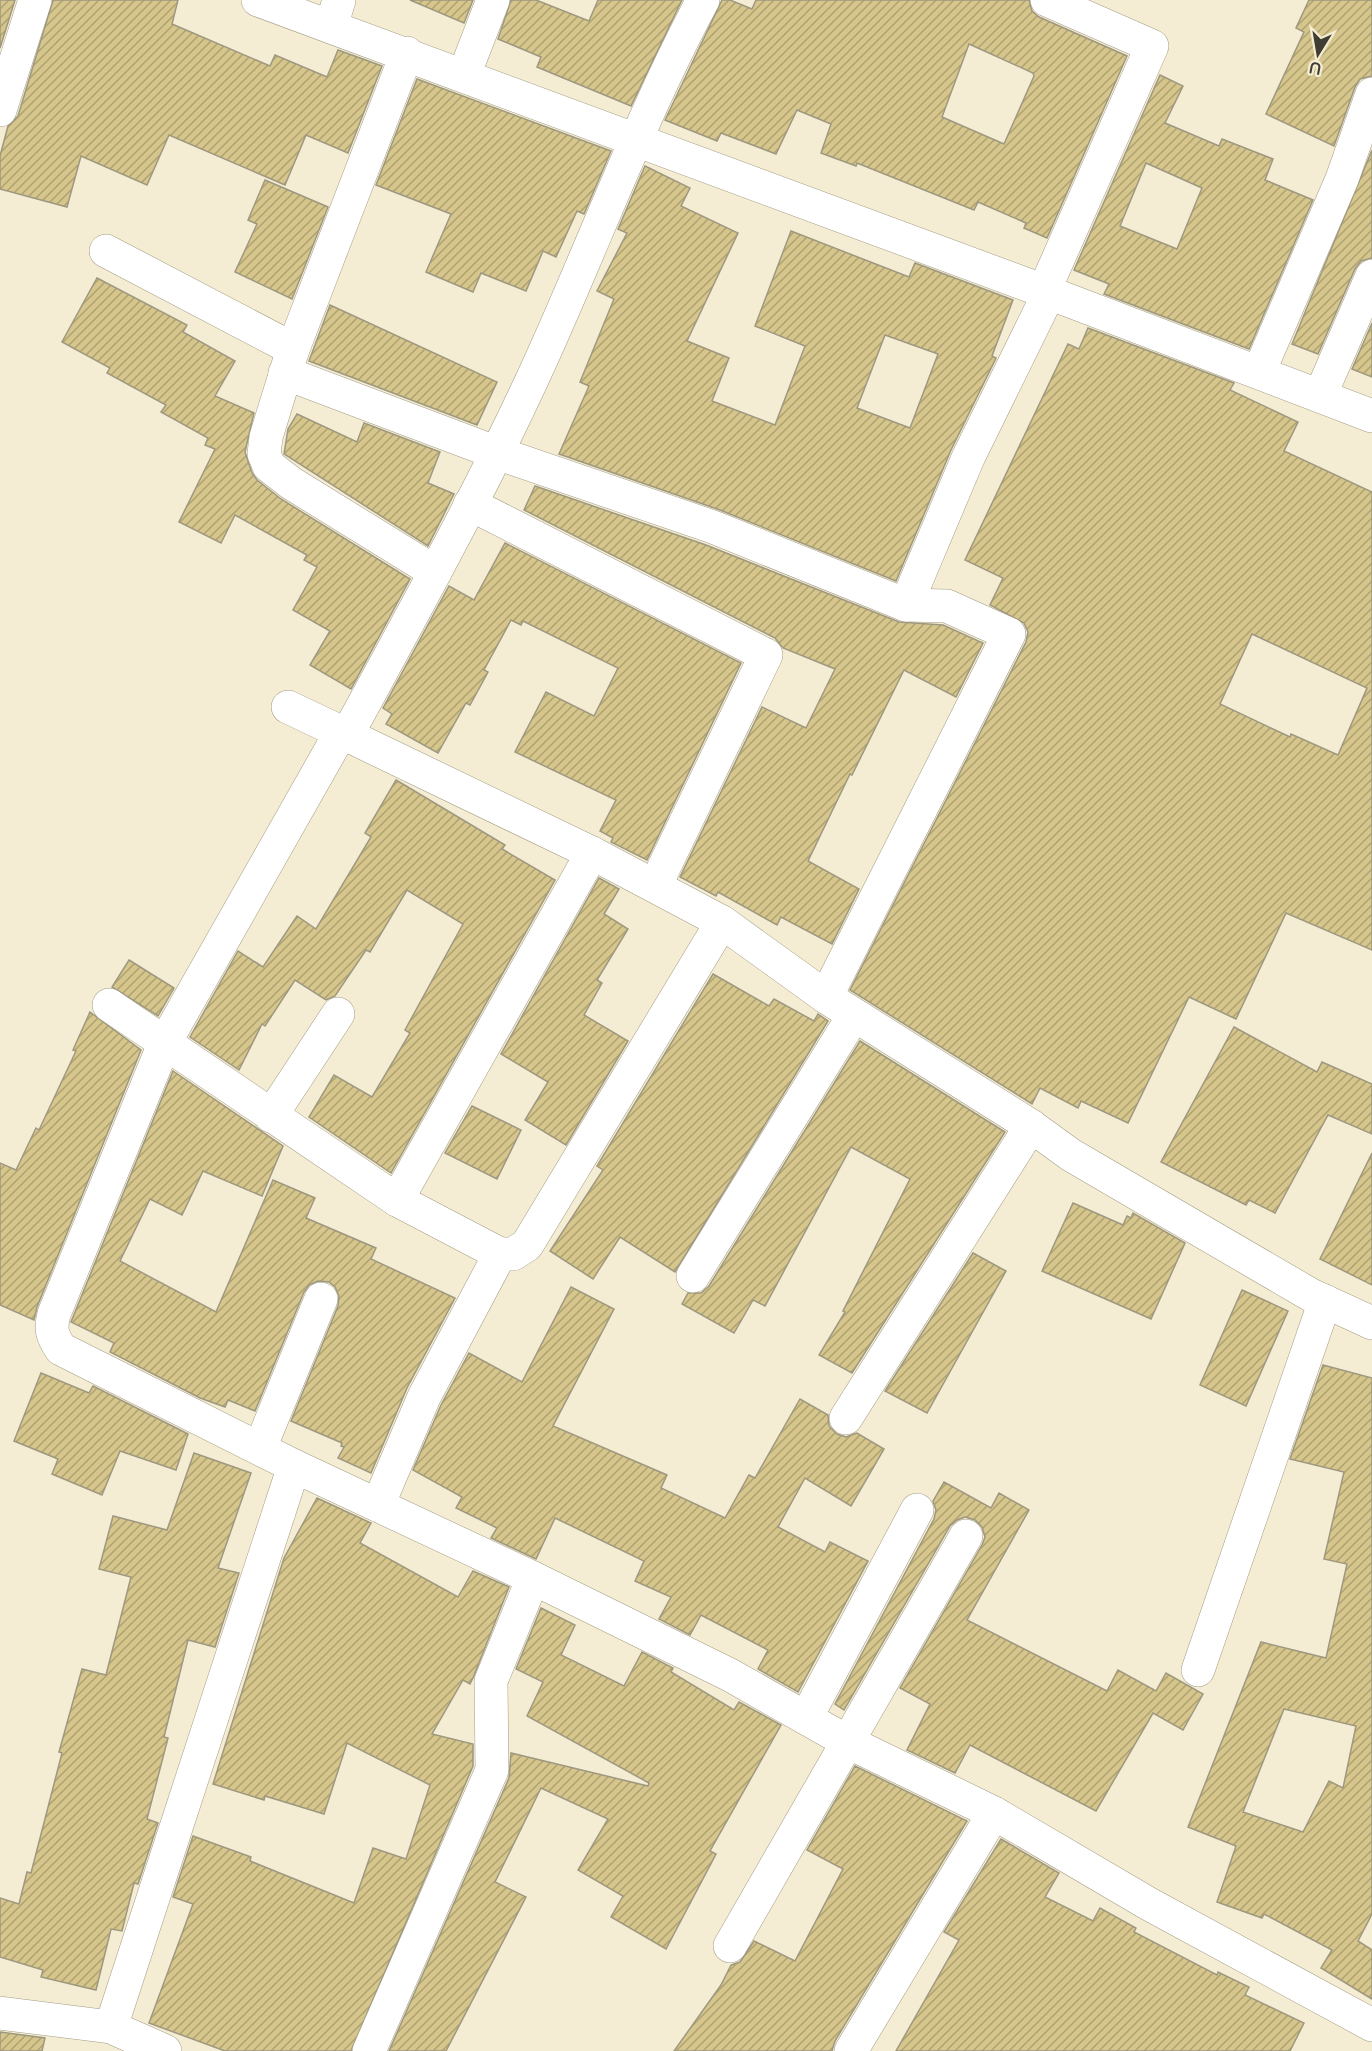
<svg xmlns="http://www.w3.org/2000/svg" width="1372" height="2051" font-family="'Varela Round',sans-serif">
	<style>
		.building { fill: url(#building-hatch); stroke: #9e9880; stroke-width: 1.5; fill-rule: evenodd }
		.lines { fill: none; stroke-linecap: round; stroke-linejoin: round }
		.minor-casing { stroke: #a39d85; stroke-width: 34 }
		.minor { stroke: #fff; stroke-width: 33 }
	</style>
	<defs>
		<pattern id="building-hatch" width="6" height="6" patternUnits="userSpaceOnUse" patternTransform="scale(1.5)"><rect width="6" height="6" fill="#d6c68b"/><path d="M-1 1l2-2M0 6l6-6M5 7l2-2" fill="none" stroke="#afa272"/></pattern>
	</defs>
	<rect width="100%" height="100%" fill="#f4edd3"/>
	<g class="building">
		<path d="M 0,0 L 15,0 L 0,48 Z"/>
		<path d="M 53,0 L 178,0 L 172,24 L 270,66 L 275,55 L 327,77 L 338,50 L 382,66 L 348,153 L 306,135 L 285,185 L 169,135 L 147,185 L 81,156 L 67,207 L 0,189 L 0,156 L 8,126 L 18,116 Z"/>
		<path d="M 410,0 L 473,0 L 464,23 Z"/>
		<path d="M 511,0 L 536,0 L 589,21 L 598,0 L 682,0 L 631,106 L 537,67 L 541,57 L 498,39 Z"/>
		<path d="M 722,0 L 730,0 L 752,9 L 756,0 L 1029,0 L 1032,11 L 1039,17 L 1127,56 L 1047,238 L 1024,228 L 1026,223 L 978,202 L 974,210 L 857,163 L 856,166 L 821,153 L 831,124 L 797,110 L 776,154 L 721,133 L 717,141 L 665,120 ZM 969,44 L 1033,73 L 1034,76 L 1004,144 L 942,117 Z"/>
		<path d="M 1309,0 L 1372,0 L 1372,76 L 1360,79 L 1355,87 L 1334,146 L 1266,114 L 1304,32 L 1296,28 Z"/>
		<path d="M 1160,75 L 1183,86 L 1165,123 L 1219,146 L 1222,139 L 1273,159 L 1265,180 L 1313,200 L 1249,349 L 1104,294 L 1109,284 L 1074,270 ZM 1146,163 L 1202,188 L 1177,249 L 1120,226 Z"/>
		<path d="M 417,79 L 611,151 L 584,214 L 577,211 L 556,257 L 543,251 L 526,291 L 481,273 L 473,292 L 426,272 L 451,214 L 376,185 Z"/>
		<path d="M 1372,150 L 1372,258 L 1361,261 L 1355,269 L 1318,354 L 1292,344 Z"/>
		<path d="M 645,166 L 690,188 L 681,206 L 738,233 L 687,341 L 729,358 L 712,401 L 775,425 L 805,346 L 755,326 L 791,231 L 909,277 L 915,263 L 1013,300 L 992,356 L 996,358 L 951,450 L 896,581 L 720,510 L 559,454 L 589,386 L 580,382 L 614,299 L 597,291 L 627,233 L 618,229 ZM 885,335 L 938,354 L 910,428 L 857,408 Z"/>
		<path d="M 265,180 L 328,207 L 292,299 L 235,272 L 257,224 L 248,220 Z"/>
		<path d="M 97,278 L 187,325 L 183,332 L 235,361 L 215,396 L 254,413 L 245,452 L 252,473 L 257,480 L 281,499 L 410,579 L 351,689 L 310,665 L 330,631 L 293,610 L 317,567 L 304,560 L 307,555 L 235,515 L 221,543 L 179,522 L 215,449 L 205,445 L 208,438 L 161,412 L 166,405 L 107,373 L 110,368 L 62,342 Z"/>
		<path d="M 330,305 L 497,382 L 477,425 L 309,361 Z"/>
		<path d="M 1372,323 L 1372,377 L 1352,369 Z"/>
		<path d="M 1088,328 L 1234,383 L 1230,390 L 1298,422 L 1284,451 L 1372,492 L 1372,950 L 1286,913 L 1236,1019 L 1189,997 L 1128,1123 L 1081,1101 L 1078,1108 L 1040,1088 L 1032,1104 L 850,990 L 1026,642 L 1028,632 L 1024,623 L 990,605 L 1003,578 L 965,560 L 1068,344 L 1079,349 ZM 1252,634 L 1367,688 L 1338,755 L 1291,734 L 1290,737 L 1220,704 Z"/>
		<path d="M 297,414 L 357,442 L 364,423 L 440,452 L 428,483 L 454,494 L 428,546 L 284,454 L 288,429 Z"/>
		<path d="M 535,486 L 706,545 L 899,622 L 943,625 L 983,643 L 956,697 L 904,670 L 852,775 L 850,774 L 808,861 L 859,889 L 832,944 L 781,917 L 777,925 L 718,892 L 716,896 L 680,877 L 762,707 L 806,728 L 835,669 L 783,648 L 775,638 L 524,510 Z"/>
		<path d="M 505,543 L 741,663 L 647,860 L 611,842 L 613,838 L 600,831 L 616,800 L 515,752 L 546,692 L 594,716 L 618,668 L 523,621 L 521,625 L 511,620 L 484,670 L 488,672 L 470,705 L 466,703 L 438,753 L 386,724 L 392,714 L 383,708 L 449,586 L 474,600 Z"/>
		<path d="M 396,780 L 505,845 L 502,849 L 555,880 L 391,1173 L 309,1117 L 334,1075 L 372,1097 L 410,1033 L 405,1030 L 463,924 L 407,890 L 370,952 L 366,950 L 335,996 L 326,1000 L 295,980 L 265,1026 L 262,1024 L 239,1070 L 190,1037 L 238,951 L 263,967 L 297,916 L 316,929 L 371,837 L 365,833 Z"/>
		<path d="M 599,878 L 619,889 L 604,914 L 628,929 L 597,980 L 602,983 L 584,1015 L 628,1041 L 566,1145 L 525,1120 L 548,1082 L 501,1054 Z"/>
		<path d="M 129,960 L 174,988 L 158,1016 L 112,987 Z"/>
		<path d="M 713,974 L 769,1006 L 774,999 L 814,1021 L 818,1014 L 828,1021 L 675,1272 L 620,1237 L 593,1279 L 550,1251 L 603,1170 L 597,1166 Z"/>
		<path d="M 90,1012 L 141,1050 L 37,1307 L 34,1320 L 0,1305 L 0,1163 L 16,1170 L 36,1128 L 39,1130 L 76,1051 L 73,1050 Z"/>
		<path d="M 1234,1027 L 1317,1072 L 1322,1062 L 1372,1084 L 1372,1134 L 1328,1115 L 1275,1213 L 1249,1200 L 1246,1205 L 1161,1162 Z"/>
		<path d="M 860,1041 L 1005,1132 L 852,1373 L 819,1355 L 845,1312 L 843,1311 L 910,1179 L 851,1147 L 765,1306 L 753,1300 L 734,1333 L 682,1304 L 688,1293 L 701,1293 L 709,1286 Z"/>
		<path d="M 173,1071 L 283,1146 L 262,1196 L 203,1171 L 182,1215 L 150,1199 L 120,1261 L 216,1312 L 273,1180 L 315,1198 L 306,1218 L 376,1248 L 371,1259 L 455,1298 L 407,1388 L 371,1473 L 338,1458 L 344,1447 L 341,1446 L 342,1443 L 291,1421 L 338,1306 L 339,1296 L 335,1287 L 329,1282 L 318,1281 L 309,1285 L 304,1292 L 255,1411 L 228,1400 L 225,1407 L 200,1398 L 110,1352 L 114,1343 L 71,1322 Z"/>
		<path d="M 472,1106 L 521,1130 L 497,1179 L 445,1153 Z"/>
		<path d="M 1372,1153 L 1372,1285 L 1320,1259 Z"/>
		<path d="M 1073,1203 L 1123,1225 L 1127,1216 L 1131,1218 L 1133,1213 L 1185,1243 L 1151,1319 L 1042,1271 Z"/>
		<path d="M 973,1253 L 1006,1271 L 927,1413 L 885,1391 Z"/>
		<path d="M 571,1287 L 614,1309 L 553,1426 L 667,1475 L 661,1488 L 725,1518 L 749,1475 L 755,1478 L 800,1399 L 828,1415 L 829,1426 L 837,1434 L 846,1437 L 857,1433 L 884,1449 L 851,1506 L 805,1478 L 778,1527 L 825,1552 L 830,1542 L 868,1561 L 798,1692 L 758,1669 L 768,1650 L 701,1615 L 690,1635 L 659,1619 L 671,1597 L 635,1581 L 644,1561 L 555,1518 L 536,1559 L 491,1538 L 497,1528 L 456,1508 L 462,1497 L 413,1470 L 441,1405 L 469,1353 L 522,1382 Z"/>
		<path d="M 1242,1290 L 1288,1311 L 1246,1406 L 1200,1385 Z"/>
		<path d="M 1323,1365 L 1372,1378 L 1372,1914 L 1358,1941 L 1372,1950 L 1372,1999 L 1321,1968 L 1332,1950 L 1264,1914 L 1262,1918 L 1217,1902 L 1236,1846 L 1188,1827 L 1261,1642 L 1326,1658 L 1347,1564 L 1324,1559 L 1344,1472 L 1290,1459 ZM 1284,1709 L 1356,1726 L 1343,1788 L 1329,1781 L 1303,1832 L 1243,1812 Z"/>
		<path d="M 41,1373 L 89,1393 L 93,1386 L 188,1434 L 176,1470 L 120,1451 L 102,1495 L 52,1474 L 58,1459 L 14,1441 Z"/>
		<path d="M 194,1453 L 251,1473 L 218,1568 L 239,1573 L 215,1647 L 188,1640 L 164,1737 L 168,1738 L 147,1819 L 158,1823 L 138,1884 L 134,1883 L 122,1931 L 111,1929 L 96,1990 L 41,1977 L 43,1970 L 0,1957 L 0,1898 L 19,1904 L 27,1872 L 31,1873 L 62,1753 L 59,1752 L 82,1669 L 106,1675 L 131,1577 L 99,1569 L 113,1516 L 167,1530 Z"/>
		<path d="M 944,1482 L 991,1508 L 999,1493 L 1029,1510 L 967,1620 L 1107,1691 L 1118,1670 L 1156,1691 L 1166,1673 L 1203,1694 L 1183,1730 L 1153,1713 L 1096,1811 L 970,1745 L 955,1773 L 907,1750 L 930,1704 L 900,1688 L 982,1545 L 985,1537 L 982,1527 L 975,1520 L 965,1517 L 957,1520 L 950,1526 L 844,1710 L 835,1704 L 934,1519 L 936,1510 L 933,1501 Z"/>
		<path d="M 317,1498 L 371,1523 L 360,1543 L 458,1597 L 473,1571 L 509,1587 L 473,1678 L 470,1684 L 463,1680 L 432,1734 L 473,1744 L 473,1766 L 351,2051 L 225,2051 L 149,2023 L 193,1904 L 173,1897 L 193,1836 L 251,1857 L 250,1861 L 354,1903 L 373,1848 L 406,1859 L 430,1785 L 347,1743 L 324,1814 L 265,1796 L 264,1800 L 213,1784 L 284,1558 Z"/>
		<path d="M 541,1608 L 575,1625 L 561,1655 L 624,1686 L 642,1652 L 673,1668 L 671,1672 L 734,1710 L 739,1702 L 781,1725 L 710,1851 L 716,1854 L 666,1949 L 611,1917 L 623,1896 L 578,1870 L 608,1819 L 541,1788 L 495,1882 L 526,1897 L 446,2051 L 389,2051 L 509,1778 L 511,1753 L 648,1786 L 649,1783 L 527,1716 L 543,1682 L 516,1669 Z"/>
		<path d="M 855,1766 L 967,1821 L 835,2041 L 832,2051 L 674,2051 L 721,1985 L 731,1965 L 740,1962 L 754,1941 L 795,1961 L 843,1869 L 807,1850 Z"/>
		<path d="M 1001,1839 L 1059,1873 L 1045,1897 L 1093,1921 L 1100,1908 L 1136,1928 L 1134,1932 L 1217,1975 L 1218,1972 L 1249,1987 L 1245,1995 L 1304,2023 L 1290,2051 L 896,2051 L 959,1940 L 944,1932 Z"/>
		<path d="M 0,2032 L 45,2038 L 42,2051 L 0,2051 Z"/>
	</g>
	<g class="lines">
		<g class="minor-casing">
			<g id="minor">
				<path d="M 258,0 L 1044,291 L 1372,416"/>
				<path d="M 703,0 C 641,116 595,241 541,360 C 483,488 414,611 347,735 L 592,853 L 722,922 L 826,997 L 1031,1126 L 1071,1155 L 1311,1295 L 1372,1323"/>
				<path d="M 331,27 L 339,0"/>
				<path d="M 407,53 L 293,349 L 266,437 L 264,454 L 269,466 L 291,483 L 435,572"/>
				<path d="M 464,75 L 493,0"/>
				<path d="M 0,110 L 35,0"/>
				<path d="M 106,251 L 293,349"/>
				<path d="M 1044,291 L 1152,46 L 1047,0"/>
				<path d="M 1259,372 L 1342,179 L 1372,94"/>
				<path d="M 285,373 L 497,453 L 713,527 L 906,605 L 947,606 L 1009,634 L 826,997"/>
				<path d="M 1320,396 L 1372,276"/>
				<path d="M 470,504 L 766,655 L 655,886"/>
				<path d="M 906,605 L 968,458 L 1049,293"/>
				<path d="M 288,707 L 347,735"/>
				<path d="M 341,732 L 164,1044 L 54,1314 C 50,1329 52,1336 61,1349 L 294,1466 L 533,1578 L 730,1675 L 848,1742 L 994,1813 L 1149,1904 L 1372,2025"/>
				<path d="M 109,1005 L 397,1200 L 500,1254"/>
				<path d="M 271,1116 L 338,1014"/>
				<path d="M 397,1200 L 592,853"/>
				<path d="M 693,1276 L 854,1015"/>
				<path d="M 846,1418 L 1031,1126"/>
				<path d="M 260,1448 L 321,1299"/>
				<path d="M 378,1505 L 424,1397 L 500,1254 L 513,1254 L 527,1245 L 722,922"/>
				<path d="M 1198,1670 L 1325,1301"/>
				<path d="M 806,1718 L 917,1510"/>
				<path d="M 730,1946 L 966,1536"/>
				<path d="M 0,2013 L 111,2027 L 165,2051"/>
				<path d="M 111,2027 L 294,1466"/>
				<path d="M 369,2051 L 492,1770 L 491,1681 L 533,1578"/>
				<path d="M 851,2051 L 994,1813"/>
			</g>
		</g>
		<use href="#minor" class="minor"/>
	</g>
	<g transform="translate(1318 54) rotate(191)" stroke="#f4edd3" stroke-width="4.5" paint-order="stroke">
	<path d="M0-4.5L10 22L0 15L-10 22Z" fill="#403d33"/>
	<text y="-9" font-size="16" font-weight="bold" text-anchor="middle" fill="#403d33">U</text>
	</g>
</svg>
